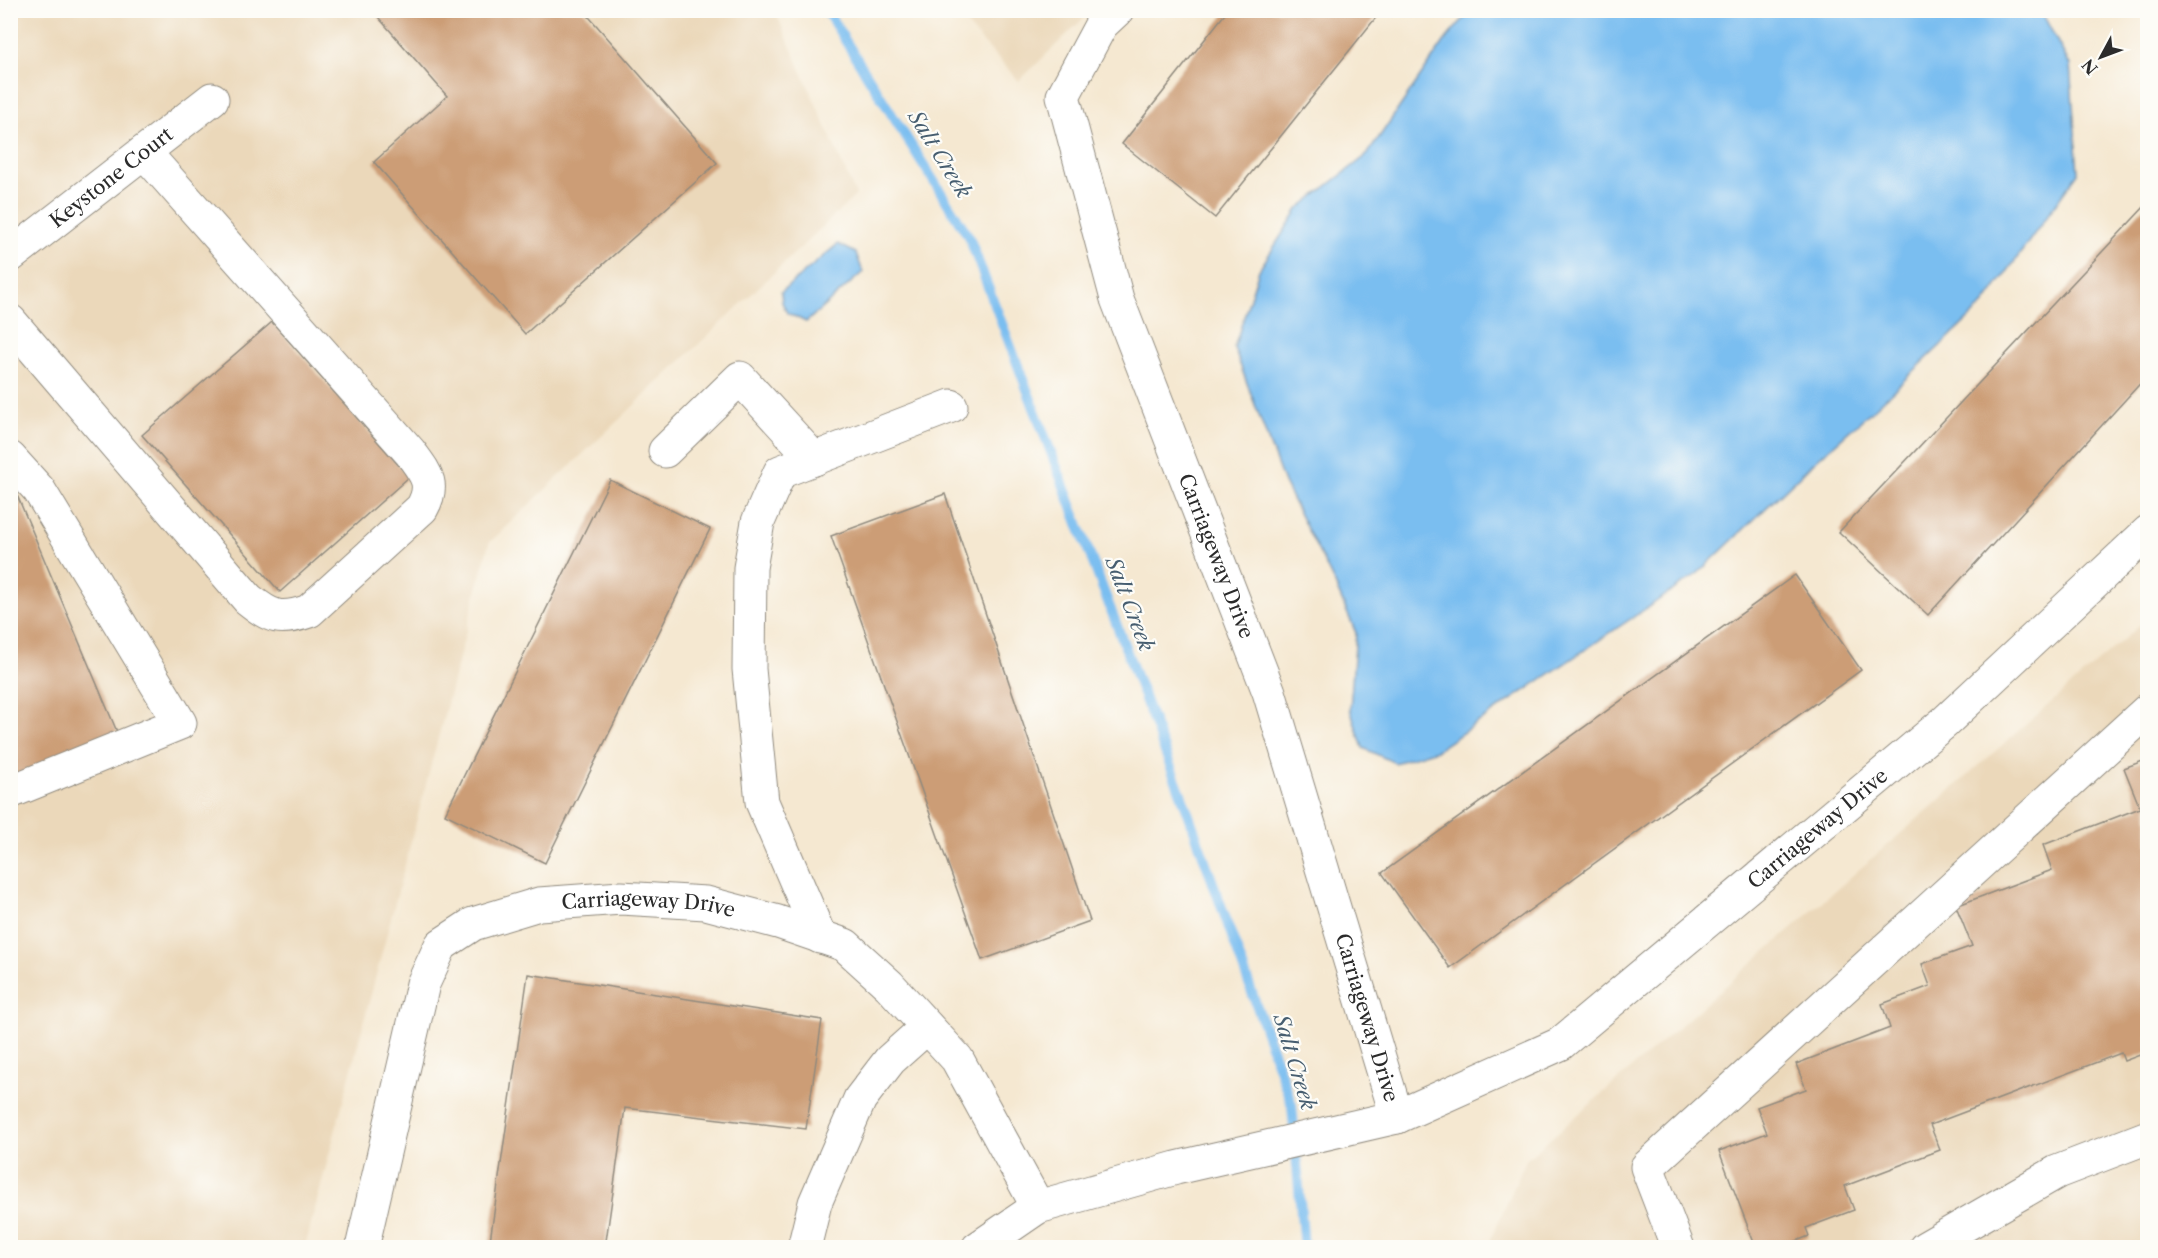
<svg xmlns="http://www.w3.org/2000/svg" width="2158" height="1258" font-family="'Libre Caslon Text',serif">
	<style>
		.built { fill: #ebd8ba }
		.water { fill: #7abef0; stroke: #52748e; stroke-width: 1.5 }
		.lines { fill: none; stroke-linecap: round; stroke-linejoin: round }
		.stream { stroke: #7abef0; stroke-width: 10 }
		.building { fill: #cc9d76 }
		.minor-casing { stroke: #908a7e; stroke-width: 35 }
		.minor { stroke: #fff; stroke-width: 33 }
		.labels { text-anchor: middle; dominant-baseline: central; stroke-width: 4.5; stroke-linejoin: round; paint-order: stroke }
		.street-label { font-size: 20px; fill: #2b2b2b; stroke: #fdfcf7 }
		.water-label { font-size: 21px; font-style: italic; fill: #475e70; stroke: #fdfcf7 }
	</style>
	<rect width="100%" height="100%" fill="#fdfcf7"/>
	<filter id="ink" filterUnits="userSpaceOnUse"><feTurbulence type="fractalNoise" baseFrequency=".0167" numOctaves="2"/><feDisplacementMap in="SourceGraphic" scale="12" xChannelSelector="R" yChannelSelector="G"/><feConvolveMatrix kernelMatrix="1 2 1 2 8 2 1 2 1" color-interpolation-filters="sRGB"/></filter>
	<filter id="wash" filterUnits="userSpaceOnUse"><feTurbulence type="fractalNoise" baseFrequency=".008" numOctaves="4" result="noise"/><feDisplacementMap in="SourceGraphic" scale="24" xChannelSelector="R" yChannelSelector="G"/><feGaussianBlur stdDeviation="1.35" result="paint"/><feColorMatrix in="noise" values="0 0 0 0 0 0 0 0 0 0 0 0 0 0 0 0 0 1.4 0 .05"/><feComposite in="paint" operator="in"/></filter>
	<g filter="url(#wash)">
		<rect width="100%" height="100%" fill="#f5e8d1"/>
		<g class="built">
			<path d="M 10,11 L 775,11 L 856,195 L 489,543 L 305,1247 L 11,1247 Z"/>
			<path d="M 954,11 L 1091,11 L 1019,81 Z"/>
			<path d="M 2147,619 L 2147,1247 L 1487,1248 L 1526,1160 Z"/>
		</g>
		<g class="water">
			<path d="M 1471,10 L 2041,11 L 2070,65 L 2078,173 L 1984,304 L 1875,408 L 1811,465 L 1697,574 L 1437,750 L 1395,763 L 1363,748 L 1350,709 L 1356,633 L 1334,582 L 1284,483 L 1234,348 L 1259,270 L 1299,208 L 1367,155 L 1446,39 Z"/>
			<path d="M 838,244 L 856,253 L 863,272 L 806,322 L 787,313 L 782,302 L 781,292 Z"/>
		</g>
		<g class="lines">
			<path class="stream" d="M 826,10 L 969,237 L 1186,807 L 1292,1105 L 1304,1248"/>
		</g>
		<g id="blocks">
			<g class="building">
				<path d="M 372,10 L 583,10 L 717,163 L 525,334 L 374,162 L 447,96 Z"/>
				<path d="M 1228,10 L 1382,10 L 1215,218 L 1122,144 Z"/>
				<path d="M 2148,203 L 2148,375 L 1928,615 L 1839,532 Z"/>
				<path d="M 272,322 L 409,477 L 280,592 L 142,435 Z"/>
				<path d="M 610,480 L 710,529 L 545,863 L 445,814 Z"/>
				<path d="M 945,494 L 1090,921 L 982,960 L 831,536 Z"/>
				<path d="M 17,495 L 118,734 L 10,779 L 10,498 Z"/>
				<path d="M 1795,575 L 1861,670 L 1450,968 L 1382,873 Z"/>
				<path d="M 2148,759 L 2148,1052 L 2124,1061 L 2121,1053 L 1930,1125 L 1940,1150 L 1845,1186 L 1854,1210 L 1806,1228 L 1809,1236 L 1779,1248 L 1756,1248 L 1719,1151 L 1767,1133 L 1757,1107 L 1806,1089 L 1796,1064 L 1890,1028 L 1882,1004 L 1930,986 L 1922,964 L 1972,946 L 1956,906 L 2052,870 L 2043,845 L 2140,808 L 2124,768 Z"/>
				<path d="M 528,974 L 822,1020 L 806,1129 L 625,1108 L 605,1248 L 489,1248 Z"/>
			</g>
		</g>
	</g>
	<g filter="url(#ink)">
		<use href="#blocks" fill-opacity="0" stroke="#908a7e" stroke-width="1.5"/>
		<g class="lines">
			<g class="minor-casing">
				<g id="minor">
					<path id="s1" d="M 1117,10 L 1101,25 L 1063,96 L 1117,299 L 1269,692 L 1397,1117 L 1560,1044 L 1945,722 L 2148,532"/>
					<path id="s2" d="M 10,256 L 212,99"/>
					<path d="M 10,321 L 248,599 C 272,618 280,621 309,611 L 422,508 C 436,483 425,473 410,452 L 144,152"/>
					<path d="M 665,451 L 740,378 L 814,459"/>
					<path d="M 10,458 L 39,490 L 180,723 L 10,792"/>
					<path d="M 820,937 L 762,802 L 749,669 L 750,568 L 758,522 L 780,472 L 951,406"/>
					<path id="s3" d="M 362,1248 L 423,984 L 441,945 L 473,924 L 539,904 L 621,898 L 706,903 L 778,922 L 845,945 L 889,985 L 957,1059 L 1038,1207"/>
					<path d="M 804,1248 L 815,1203 L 860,1099 L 890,1060 L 927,1027"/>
					<path d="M 978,1248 L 1038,1207 L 1176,1168 L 1397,1117"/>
					<path d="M 1678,1248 L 1647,1167 L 2148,710"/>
					<path d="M 1925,1248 L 2057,1172 L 2148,1137"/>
				</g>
			</g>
			<use href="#minor" class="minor"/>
		</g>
	</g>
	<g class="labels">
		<g class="street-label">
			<text stroke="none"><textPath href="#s2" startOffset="128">Keystone Court</textPath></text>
			<text stroke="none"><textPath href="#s1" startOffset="588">Carriageway Drive</textPath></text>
			<text stroke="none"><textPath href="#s1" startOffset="1692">Carriageway Drive</textPath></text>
			<text stroke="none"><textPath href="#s3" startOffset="531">Carriageway Drive</textPath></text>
			<text stroke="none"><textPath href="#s1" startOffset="1074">Carriageway Drive</textPath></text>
		</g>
		<g class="water-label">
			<text transform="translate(940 154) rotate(58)">Salt Creek</text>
			<text transform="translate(1130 604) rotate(69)">Salt Creek</text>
			<text transform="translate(1295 1062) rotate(73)">Salt Creek</text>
		</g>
	</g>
	<rect width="2158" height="1258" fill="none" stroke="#fdfcf7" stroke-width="36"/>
	<g transform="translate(2101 57) rotate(229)" stroke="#fdfcf7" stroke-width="4.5" paint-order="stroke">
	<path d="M0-4.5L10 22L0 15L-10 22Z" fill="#2b2b2b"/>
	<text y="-9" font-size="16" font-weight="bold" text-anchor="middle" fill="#2b2b2b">N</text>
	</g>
</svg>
